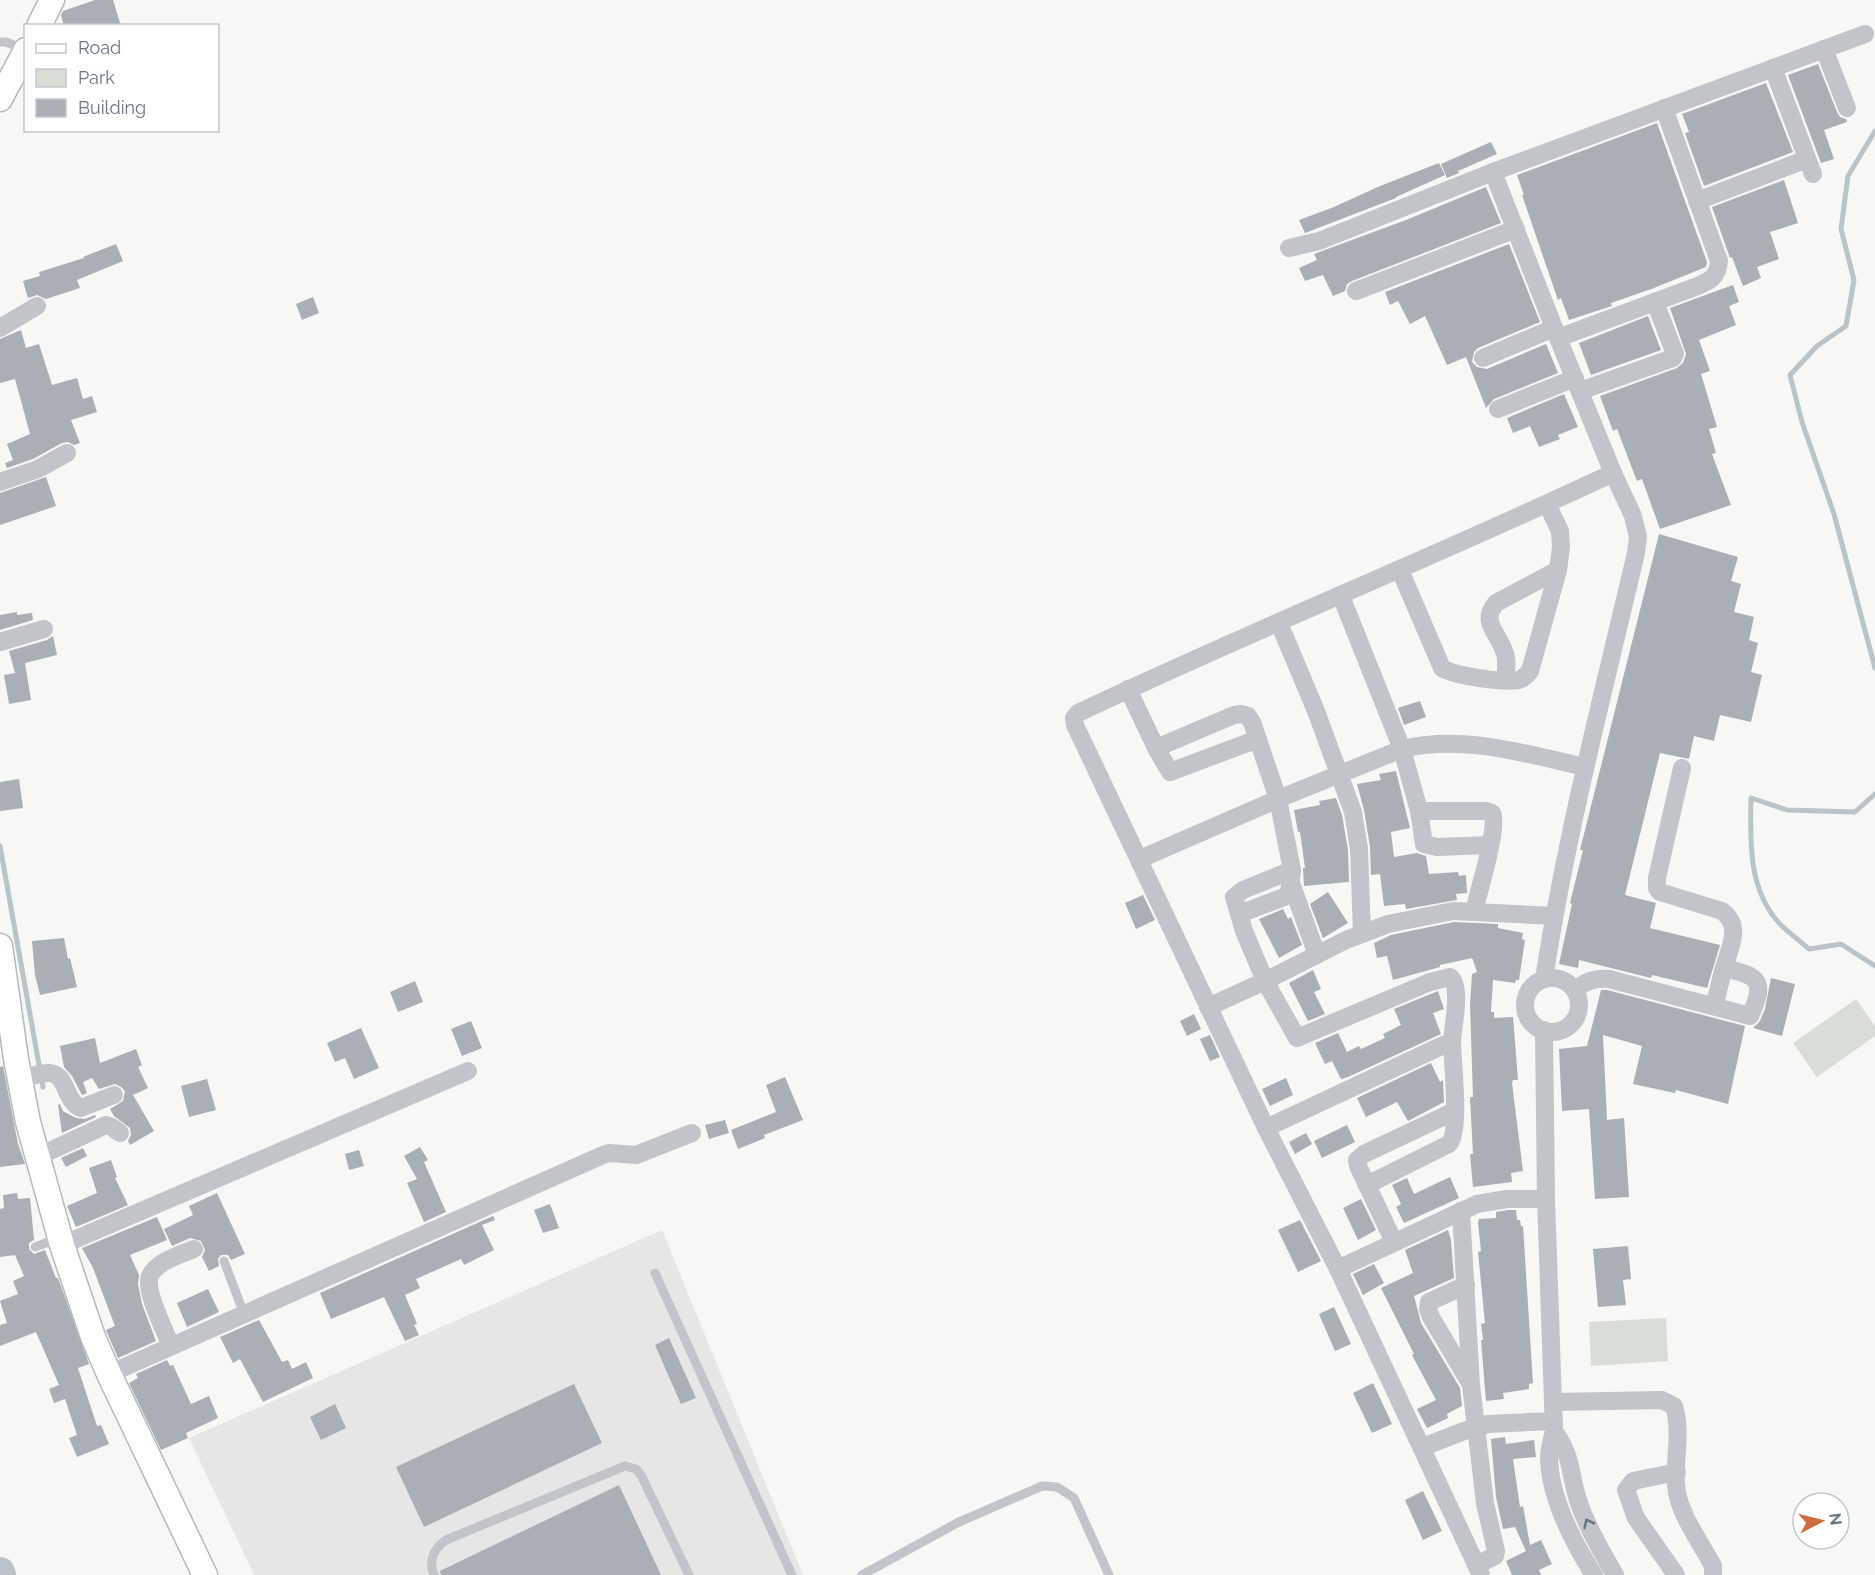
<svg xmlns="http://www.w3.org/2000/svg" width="1875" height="1575" font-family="Raleway,sans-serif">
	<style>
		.built { fill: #e5e6e5 }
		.green { fill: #d8ddd6 }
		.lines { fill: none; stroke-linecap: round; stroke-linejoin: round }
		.stream { stroke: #bac3c7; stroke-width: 5 }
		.river { stroke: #bac3c7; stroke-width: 30 }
		.building { fill: #a9afb4 }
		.secondary-casing { stroke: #b4b8bc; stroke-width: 27 }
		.lane { stroke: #c1c4c8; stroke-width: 9 }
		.street { stroke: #c1c4c8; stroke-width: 18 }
		.secondary { stroke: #fff; stroke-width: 24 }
		.oneway { stroke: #6a7582 }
	</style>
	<rect width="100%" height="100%" fill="#f7f7f5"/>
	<path class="built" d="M 662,1230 L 803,1575 L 254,1575 L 189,1438 Z"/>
	<g class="green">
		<path d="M 1856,999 L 1875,1026 L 1875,1036 L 1817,1077 L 1793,1043 Z"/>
		<path d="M 1666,1318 L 1668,1361 L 1591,1366 L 1589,1322 Z"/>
	</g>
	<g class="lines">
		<g class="stream">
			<path d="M 1875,131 L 1848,176 L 1841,229 L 1854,280 L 1846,326 L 1817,346 L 1790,375 L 1802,422 L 1834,514 L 1875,668"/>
			<path d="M 1875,794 L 1855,812 L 1787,810 L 1751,798 C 1750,842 1748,891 1781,925 C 1789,933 1800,941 1809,949 L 1841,944 L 1875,966"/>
			<path d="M 0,846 L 43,1087"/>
		</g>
		<path class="river" d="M 0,1572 L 1,1575"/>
	</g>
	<g class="building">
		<path d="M 95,0 L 113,0 L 121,26 L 64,26 L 61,15 L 63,11 Z"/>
		<path d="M 1818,64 L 1837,112 L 1840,117 L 1846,119 L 1847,122 L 1824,130 L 1834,159 L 1821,163 L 1788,75 Z"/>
		<path d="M 1766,83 L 1793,152 L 1704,186 L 1685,133 L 1689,132 L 1682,114 Z"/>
		<path d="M 1657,123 L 1707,262 L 1706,267 L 1654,288 L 1611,303 L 1612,306 L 1569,320 L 1561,298 L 1558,300 L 1522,195 L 1524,195 L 1517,175 Z"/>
		<path d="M 1491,142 L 1497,154 L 1458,171 L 1459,173 L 1447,178 L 1441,164 Z"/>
		<path d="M 1439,163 L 1445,175 L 1396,197 L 1396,198 L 1305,233 L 1299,220 L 1334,207 L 1380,186 Z"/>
		<path d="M 1784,180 L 1798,223 L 1770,232 L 1779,259 L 1757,267 L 1761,278 L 1743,286 L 1732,257 L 1730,258 L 1712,207 Z"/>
		<path d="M 1486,187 L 1501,223 L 1352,281 L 1347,284 L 1345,291 L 1333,296 L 1323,275 L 1305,281 L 1299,268 L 1317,260 L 1314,254 L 1406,220 Z"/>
		<path d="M 116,244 L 123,261 L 77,280 L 80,288 L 46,299 L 37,295 L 28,298 L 23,281 L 40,276 L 39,272 L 84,258 L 83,257 Z"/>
		<path d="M 1509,244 L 1540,322 L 1478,348 L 1474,352 L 1472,362 L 1477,367 L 1487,369 L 1546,344 L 1558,373 L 1494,399 L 1486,408 L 1466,357 L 1447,365 L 1425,316 L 1410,324 L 1398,301 L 1390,305 L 1385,292 Z"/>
		<path d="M 1733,285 L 1739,302 L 1729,306 L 1736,325 L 1699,340 L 1710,371 L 1701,374 L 1717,427 L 1709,429 L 1716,453 L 1712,454 L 1731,505 L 1660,529 L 1642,479 L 1637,481 L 1617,429 L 1613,431 L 1600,396 L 1677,368 L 1683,363 L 1686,354 L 1670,308 Z"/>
		<path d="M 313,297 L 319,313 L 302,320 L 296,304 Z"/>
		<path d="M 1648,316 L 1661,350 L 1591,375 L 1579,343 Z"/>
		<path d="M 21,330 L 26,348 L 39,344 L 52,385 L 77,378 L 83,399 L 92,396 L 97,412 L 71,420 L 80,443 L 74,445 L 68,442 L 62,443 L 33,459 L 7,468 L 5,463 L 13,460 L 7,444 L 30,434 L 15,379 L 0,383 L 0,339 Z"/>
		<path d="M 1564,394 L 1578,427 L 1558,435 L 1560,439 L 1539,447 L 1530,426 L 1513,433 L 1507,418 Z"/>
		<path d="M 46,477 L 56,506 L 0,525 L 0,493 Z"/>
		<path d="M 1659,534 L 1738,557 L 1731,581 L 1741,584 L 1734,612 L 1754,617 L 1749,640 L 1758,643 L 1751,672 L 1762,675 L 1751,722 L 1720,715 L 1714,741 L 1694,736 L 1689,759 L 1660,753 L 1625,895 L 1656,903 L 1650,928 L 1720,945 L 1707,988 L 1652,975 L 1651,978 L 1579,960 L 1578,968 L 1559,964 L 1572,904 L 1570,903 L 1583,850 L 1580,850 Z"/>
		<path d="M 17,612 L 17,615 L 32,613 L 33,620 L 0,630 L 0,615 Z"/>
		<path d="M 53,636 L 57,655 L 25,663 L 31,700 L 9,704 L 4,675 L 15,673 L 9,651 L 47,640 Z"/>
		<path d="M 1420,701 L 1426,717 L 1404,725 L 1398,708 Z"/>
		<path d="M 1396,771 L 1410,828 L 1391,832 L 1394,857 L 1417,853 L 1426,856 L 1429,874 L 1458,872 L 1459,876 L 1466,875 L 1467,893 L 1456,894 L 1457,900 L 1406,909 L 1405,904 L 1384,906 L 1380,874 L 1371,875 L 1370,847 L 1364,810 L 1357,784 L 1381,780 L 1379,774 Z"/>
		<path d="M 19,779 L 23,808 L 0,811 L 0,782 Z"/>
		<path d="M 1336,798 L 1342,815 L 1348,850 L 1349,882 L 1304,886 L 1303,868 L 1305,868 L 1300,832 L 1298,832 L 1294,810 L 1320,805 L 1319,801 Z"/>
		<path d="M 1328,892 L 1348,923 L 1323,938 L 1310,904 Z"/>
		<path d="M 1143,895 L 1155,920 L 1136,929 L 1125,903 Z"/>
		<path d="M 1283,909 L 1288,919 L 1291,917 L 1302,945 L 1279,958 L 1259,919 Z"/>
		<path d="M 1454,922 L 1498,924 L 1498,928 L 1523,933 L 1522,939 L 1525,940 L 1519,980 L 1516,980 L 1515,983 L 1493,980 L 1491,1012 L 1494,1012 L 1494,1018 L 1513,1017 L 1518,1080 L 1513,1080 L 1512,1083 L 1523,1171 L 1511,1173 L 1512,1182 L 1473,1187 L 1470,1154 L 1473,1154 L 1470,1097 L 1473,1097 L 1470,1005 L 1472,974 L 1477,972 L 1473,960 L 1472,958 L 1440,965 L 1440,967 L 1393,980 L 1387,956 L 1377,958 L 1374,943 L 1391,935 Z"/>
		<path d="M 64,938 L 68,959 L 70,958 L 77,987 L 40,995 L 35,975 L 32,941 Z"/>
		<path d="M 1313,970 L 1321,989 L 1314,992 L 1325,1014 L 1308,1021 L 1289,983 Z"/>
		<path d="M 1771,978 L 1795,984 L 1782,1036 L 1753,1028 L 1760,1021 L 1765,1009 Z"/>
		<path d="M 415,981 L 423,1002 L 398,1012 L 390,992 Z"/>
		<path d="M 1601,990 L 1607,990 L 1745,1026 L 1728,1104 L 1676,1090 L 1675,1093 L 1633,1084 L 1642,1046 L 1603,1035 L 1607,1120 L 1624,1118 L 1629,1197 L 1595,1199 L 1589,1109 L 1562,1111 L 1559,1049 L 1587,1046 Z"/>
		<path d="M 1438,991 L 1444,1009 L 1433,1013 L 1441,1034 L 1348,1077 L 1341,1079 L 1332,1061 L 1325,1064 L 1315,1043 L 1338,1033 L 1347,1052 L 1359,1046 L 1361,1049 L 1385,1038 L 1383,1034 L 1401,1025 L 1394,1009 Z"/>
		<path d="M 1194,1014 L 1201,1029 L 1187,1036 L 1180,1021 Z"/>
		<path d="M 471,1021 L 482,1048 L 462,1056 L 451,1029 Z"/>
		<path d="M 361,1028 L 379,1068 L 354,1079 L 345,1058 L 335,1062 L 327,1043 Z"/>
		<path d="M 1210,1035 L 1220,1057 L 1210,1061 L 1200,1039 Z"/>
		<path d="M 95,1038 L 100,1063 L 136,1049 L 142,1065 L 138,1067 L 148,1088 L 133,1095 L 154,1131 L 130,1145 L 128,1141 L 131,1135 L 130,1128 L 114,1116 L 110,1109 L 123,1101 L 125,1091 L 121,1087 L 115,1084 L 99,1089 L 92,1078 L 83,1082 L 87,1093 L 82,1095 L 72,1076 L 64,1067 L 60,1046 Z"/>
		<path d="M 1431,1063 L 1440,1082 L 1443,1080 L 1444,1102 L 1408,1121 L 1397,1102 L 1366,1117 L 1357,1098 Z"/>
		<path d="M 3,1066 L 18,1144 L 25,1164 L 0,1167 L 0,1067 Z"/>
		<path d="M 785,1077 L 803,1120 L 764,1135 L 765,1138 L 738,1149 L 731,1130 L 776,1112 L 766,1085 Z"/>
		<path d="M 1286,1078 L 1293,1095 L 1270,1106 L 1262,1089 Z"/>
		<path d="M 207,1079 L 216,1110 L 189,1117 L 181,1086 Z"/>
		<path d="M 60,1104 L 63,1111 L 76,1118 L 85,1119 L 95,1115 L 96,1117 L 62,1133 L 58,1105 Z"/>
		<path d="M 725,1120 L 729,1133 L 709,1139 L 705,1125 Z"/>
		<path d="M 1347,1125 L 1355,1142 L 1322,1158 L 1314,1141 Z"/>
		<path d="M 1306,1133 L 1312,1144 L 1295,1154 L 1289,1142 Z"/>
		<path d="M 420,1147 L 428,1160 L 424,1162 L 446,1212 L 424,1222 L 407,1183 L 417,1179 L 404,1156 Z"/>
		<path d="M 83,1148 L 87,1156 L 66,1167 L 61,1158 Z"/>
		<path d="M 359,1150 L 364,1166 L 349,1170 L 345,1154 Z"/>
		<path d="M 111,1160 L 117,1177 L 115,1178 L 128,1205 L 76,1227 L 67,1206 L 97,1193 L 89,1168 Z"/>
		<path d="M 1450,1177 L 1459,1198 L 1404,1223 L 1396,1207 L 1401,1204 L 1392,1185 L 1407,1178 L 1414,1194 Z"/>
		<path d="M 17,1193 L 18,1199 L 30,1198 L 34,1240 L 29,1243 L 29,1249 L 34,1254 L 45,1250 L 56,1278 L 58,1278 L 89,1364 L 78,1368 L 97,1426 L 101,1425 L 109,1444 L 77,1457 L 69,1438 L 77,1435 L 65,1399 L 54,1403 L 49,1389 L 59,1385 L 36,1332 L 0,1346 L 0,1325 L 7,1323 L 0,1301 L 18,1294 L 13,1281 L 24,1276 L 15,1255 L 0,1257 L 0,1209 L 4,1208 L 3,1195 Z"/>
		<path d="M 217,1193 L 245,1254 L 231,1260 L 228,1255 L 221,1255 L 218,1259 L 219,1266 L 209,1271 L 202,1257 L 205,1250 L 201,1241 L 190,1238 L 172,1246 L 164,1229 L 193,1215 L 189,1206 Z"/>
		<path d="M 1361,1199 L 1376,1230 L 1358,1240 L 1343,1208 Z"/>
		<path d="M 550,1204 L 559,1228 L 543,1233 L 534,1210 Z"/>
		<path d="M 1508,1210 L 1516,1210 L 1517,1220 L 1520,1220 L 1521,1226 L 1523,1226 L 1533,1383 L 1529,1384 L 1529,1389 L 1503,1393 L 1504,1399 L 1486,1401 L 1481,1340 L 1483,1340 L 1481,1324 L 1485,1323 L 1478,1252 L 1481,1251 L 1478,1223 L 1479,1219 L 1496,1218 L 1496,1212 Z"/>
		<path d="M 493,1216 L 495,1220 L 482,1225 L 494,1250 L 464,1265 L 461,1259 L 416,1279 L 420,1288 L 405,1295 L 417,1324 L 414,1325 L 419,1335 L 405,1341 L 384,1297 L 331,1319 L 320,1293 Z"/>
		<path d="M 157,1217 L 167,1240 L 130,1255 L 139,1275 L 138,1284 L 142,1304 L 156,1341 L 118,1358 L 106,1330 L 115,1326 L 93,1268 L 82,1248 Z"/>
		<path d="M 1300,1220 L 1321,1261 L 1298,1272 L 1278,1230 Z"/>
		<path d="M 1448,1230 L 1451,1240 L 1454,1278 L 1414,1296 L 1421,1323 L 1460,1388 L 1462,1406 L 1447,1414 L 1448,1418 L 1427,1428 L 1417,1409 L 1436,1400 L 1412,1355 L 1414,1354 L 1381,1288 L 1413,1273 L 1405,1250 Z"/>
		<path d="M 1628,1246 L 1631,1279 L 1623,1280 L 1626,1305 L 1598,1307 L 1593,1249 Z"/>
		<path d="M 1374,1264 L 1384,1283 L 1363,1295 L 1353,1274 Z"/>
		<path d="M 208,1289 L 219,1312 L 187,1327 L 177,1303 Z"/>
		<path d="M 1334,1307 L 1351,1344 L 1335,1351 L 1319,1314 Z"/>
		<path d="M 259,1320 L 282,1362 L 288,1360 L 292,1369 L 306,1362 L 313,1378 L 263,1402 L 240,1359 L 233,1363 L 220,1337 Z"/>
		<path d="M 669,1338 L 696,1398 L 681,1404 L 655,1345 Z"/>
		<path d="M 167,1360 L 170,1366 L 173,1365 L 191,1404 L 209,1396 L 218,1418 L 186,1433 L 188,1438 L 161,1450 L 129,1383 L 138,1378 L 136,1374 Z"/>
		<path d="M 1373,1383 L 1392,1424 L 1372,1433 L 1353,1393 Z"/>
		<path d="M 574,1384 L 602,1443 L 424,1527 L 396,1467 Z"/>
		<path d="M 335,1404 L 346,1428 L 321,1440 L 310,1417 Z"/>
		<path d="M 1505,1437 L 1506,1444 L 1534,1440 L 1536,1457 L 1513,1459 L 1520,1507 L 1523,1506 L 1530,1545 L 1541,1540 L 1552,1564 L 1539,1570 L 1541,1575 L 1512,1575 L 1506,1561 L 1526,1551 L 1515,1527 L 1503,1529 L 1496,1497 L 1491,1439 Z"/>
		<path d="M 619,1485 L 661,1575 L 441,1575 L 440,1571 Z"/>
		<path d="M 1423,1491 L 1442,1531 L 1423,1540 L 1405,1500 Z"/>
	</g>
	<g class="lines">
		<g class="secondary-casing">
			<g id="secondary">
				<path d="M 39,26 L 52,0"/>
				<path d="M 0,99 L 26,50"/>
				<path d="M 0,946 L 16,1059 L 28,1122 L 62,1245 L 93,1337 L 109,1374 L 205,1575"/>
			</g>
		</g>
		<g class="lane">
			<path d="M 0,42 L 6,42 L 26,50"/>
			<path d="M 35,1247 L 59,1238"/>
			<path d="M 224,1261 L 244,1314"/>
			<path d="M 655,1273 L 792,1575"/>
			<path d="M 434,1575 C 428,1561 434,1548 446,1540 L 625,1466 L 636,1469 L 642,1477 L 689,1575"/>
			<path d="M 862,1575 L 957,1523 L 1042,1486 L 1057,1487 L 1074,1498 L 1109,1575"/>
		</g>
		<g class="street">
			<path d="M 1824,49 L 1847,108"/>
			<path d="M 1773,68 L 1813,174"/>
			<path d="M 1493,172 L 1558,338 L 1613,473 L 1633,516 L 1638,537 L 1636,553 C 1603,694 1566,835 1544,979"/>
			<path d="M 1697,201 L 1807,159"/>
			<path d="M 1289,248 L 1319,241 L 1493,172 L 1865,34"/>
			<path d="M 1356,291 L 1516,229"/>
			<path d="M 0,328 L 37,306"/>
			<path d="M 1558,338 L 1695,287 C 1709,281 1718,278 1719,261 L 1664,108"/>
			<path d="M 1483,358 L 1554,328"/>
			<path d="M 1580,391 L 1673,358 L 1675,354 L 1655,302"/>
			<path d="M 1498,409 L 1575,378"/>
			<path d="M 0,482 L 38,469 L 67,453"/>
			<path d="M 1400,570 L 1442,668 C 1454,676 1505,683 1519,680 C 1524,678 1527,675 1530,671 L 1558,570 L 1561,547 L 1560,531 L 1547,504"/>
			<path d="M 1341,596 L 1402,749 L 1419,811 L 1424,844 L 1437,847 L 1490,845"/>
			<path d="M 1279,623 L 1316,711 L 1353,812 L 1359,849 L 1362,934"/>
			<path d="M 0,642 L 44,629"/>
			<path d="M 1505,680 C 1506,670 1508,660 1504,651 C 1498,632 1480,622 1496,603 L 1558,570"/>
			<path d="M 1128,689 L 1156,748 L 1170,772 L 1258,739"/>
			<path d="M 1156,748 L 1234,715 L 1241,714 L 1248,716 L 1252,722 L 1278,799 L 1292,870 L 1289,893 L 1284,897 L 1239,914"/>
			<path d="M 1682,768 L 1657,878 L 1657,888 L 1660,892 L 1722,911 C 1743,926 1729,949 1724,968 C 1720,981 1718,993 1714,1006"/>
			<path d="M 1419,811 L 1486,811 L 1492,813 C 1499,826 1478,894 1474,911"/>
			<path d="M 1140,859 L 1278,799 L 1402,749 C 1463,734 1526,754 1585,767"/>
			<path d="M 1292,870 L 1243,890 L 1234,897 L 1244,931 L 1265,981 L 1297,1038 L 1430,982 L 1450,977 C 1462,987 1453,1026 1452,1041 C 1452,1061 1461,1131 1449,1144 L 1367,1185"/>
			<path d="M 1291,883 L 1317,955"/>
			<circle cx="1552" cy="1005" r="27"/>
			<path d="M 1575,990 C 1586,981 1594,978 1609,979 L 1750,1016 C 1753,1010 1755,1004 1757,998 C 1764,974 1742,973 1724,968"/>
			<path d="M 1208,1007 L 1265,981 L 1346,940 L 1388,924 L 1453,911 L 1554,916"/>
			<path d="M 1544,1030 L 1546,1199 L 1554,1431 C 1552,1439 1549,1449 1549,1458 C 1550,1498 1573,1542 1594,1575"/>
			<path d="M 20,1079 C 29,1077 40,1073 49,1073 C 67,1073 65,1103 81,1108 L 114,1095"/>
			<path d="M 1266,1128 L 1452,1041"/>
			<path d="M 37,1157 L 106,1125 L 112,1127 L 120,1133"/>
			<path d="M 1461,1211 L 1471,1385 L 1485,1503 L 1496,1551 L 1495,1556 L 1476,1565"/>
			<path d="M 1394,1242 L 1358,1166 L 1357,1160 L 1364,1154 L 1455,1111"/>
			<path d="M 62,1245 L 468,1071"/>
			<path d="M 1338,1269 L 1477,1204 L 1507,1199 L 1546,1199"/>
			<path d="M 1466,1285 L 1429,1302 L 1428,1309 L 1431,1317 L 1470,1383"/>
			<path d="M 171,1346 C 165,1331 144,1290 150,1276 C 157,1261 180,1255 194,1249"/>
			<path d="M 109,1374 L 603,1155 L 609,1153 L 636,1155 L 692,1133"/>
			<path d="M 1553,1402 L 1662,1400 L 1674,1406 C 1682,1433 1674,1458 1676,1485 C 1678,1513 1700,1541 1713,1566 L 1713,1575"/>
			<path d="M 1554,1431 C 1573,1458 1569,1471 1578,1500 C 1586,1525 1602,1552 1615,1575"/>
			<path d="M 1423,1447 L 1464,1431 L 1488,1424 L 1554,1421"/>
			<path d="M 1481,1575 L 1338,1269 L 1266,1128 L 1075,725 L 1074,718 L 1078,713 C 1255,629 1437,556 1613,473"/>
			<path d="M 1676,1575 L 1636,1518 L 1626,1490 L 1633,1481 L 1677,1472"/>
		</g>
		<use href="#secondary" class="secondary"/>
	</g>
	<defs><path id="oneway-chevron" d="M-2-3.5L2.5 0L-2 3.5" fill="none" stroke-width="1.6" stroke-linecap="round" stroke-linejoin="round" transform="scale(1.5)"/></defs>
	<use class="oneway" href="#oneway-chevron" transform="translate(1588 1523) rotate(-116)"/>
	<rect x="24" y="24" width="195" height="108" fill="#ffffff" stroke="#c3c8cd" stroke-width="1.5"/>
	<rect x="36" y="44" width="30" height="9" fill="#ffffff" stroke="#c3c8cd" stroke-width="1.5"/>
	<text x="78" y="54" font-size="18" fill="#6a7582">Road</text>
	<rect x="36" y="69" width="30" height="18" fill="#d8ddd6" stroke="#c3c8cd" stroke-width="1.5"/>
	<text x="78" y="84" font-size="18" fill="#6a7582">Park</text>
	<rect x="36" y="99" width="30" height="18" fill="#a9afb4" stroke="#c3c8cd" stroke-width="1.5"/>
	<text x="78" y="114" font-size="18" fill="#6a7582">Building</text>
	<g transform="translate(1821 1521) rotate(83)"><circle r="28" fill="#ffffff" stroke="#c3c8cd" stroke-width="1.5"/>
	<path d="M0-4.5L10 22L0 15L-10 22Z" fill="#cf6c3d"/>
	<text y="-9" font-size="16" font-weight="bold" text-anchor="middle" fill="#6a7582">N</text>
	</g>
</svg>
